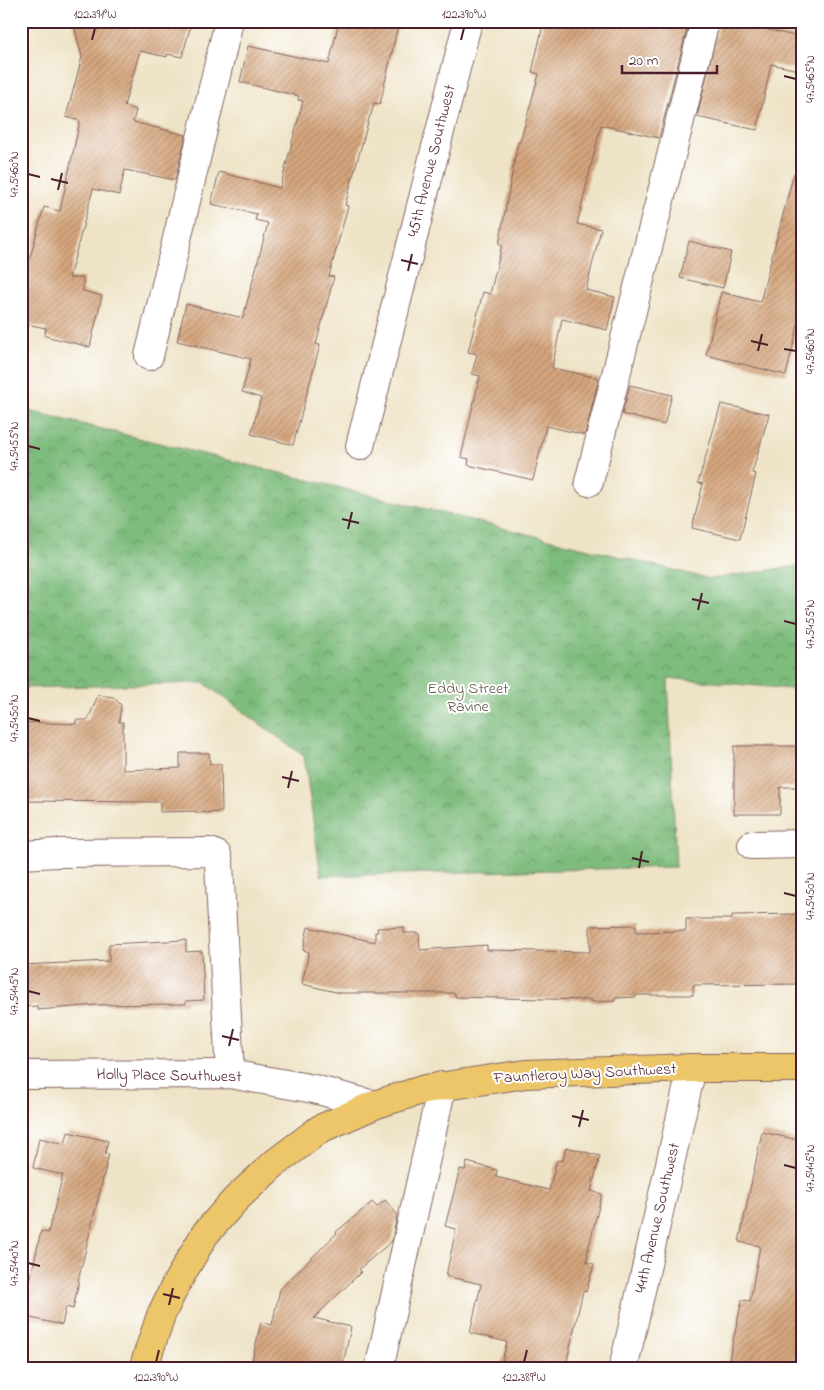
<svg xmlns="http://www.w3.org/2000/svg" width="824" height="1390" font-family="'Indie Flower',sans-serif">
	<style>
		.forest { fill: url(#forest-crowns); stroke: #646e54 }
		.building { fill: url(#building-hatch) }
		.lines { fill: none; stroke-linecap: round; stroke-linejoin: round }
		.minor-casing { stroke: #836461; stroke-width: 30 }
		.major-casing { stroke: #836461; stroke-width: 30 }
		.minor { stroke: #fff; stroke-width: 28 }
		.major { stroke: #ecc669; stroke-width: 28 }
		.ticks { fill: none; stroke: #4a1f2b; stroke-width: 2 }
		.labels { text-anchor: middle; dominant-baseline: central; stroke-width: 4; stroke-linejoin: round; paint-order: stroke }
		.street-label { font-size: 16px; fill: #4a1f2b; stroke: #fff }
		.park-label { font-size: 16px; fill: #63584a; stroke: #fff }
		.neatline { fill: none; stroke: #4a1f2b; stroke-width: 2 }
		.ticks-label { font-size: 12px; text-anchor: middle; fill: #4a1f2b }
	</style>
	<defs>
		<pattern id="forest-crowns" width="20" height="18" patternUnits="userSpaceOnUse" patternTransform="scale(1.25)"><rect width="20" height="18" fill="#7ebc7d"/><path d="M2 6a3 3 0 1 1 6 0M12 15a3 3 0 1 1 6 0" fill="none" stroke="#699867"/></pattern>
		<pattern id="building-hatch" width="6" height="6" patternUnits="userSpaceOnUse" patternTransform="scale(1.25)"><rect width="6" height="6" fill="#d5a67d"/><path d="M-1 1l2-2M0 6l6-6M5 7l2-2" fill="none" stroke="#af8767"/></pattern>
	</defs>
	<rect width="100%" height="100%" fill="#fff"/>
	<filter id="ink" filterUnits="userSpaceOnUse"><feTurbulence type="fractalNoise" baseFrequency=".02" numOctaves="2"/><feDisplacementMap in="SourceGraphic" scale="10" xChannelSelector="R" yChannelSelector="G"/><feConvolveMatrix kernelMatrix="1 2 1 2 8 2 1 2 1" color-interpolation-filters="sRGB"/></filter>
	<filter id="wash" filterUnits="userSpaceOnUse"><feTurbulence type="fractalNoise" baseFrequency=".0096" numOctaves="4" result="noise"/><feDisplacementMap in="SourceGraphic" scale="20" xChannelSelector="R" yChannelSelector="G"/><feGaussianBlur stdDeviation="1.12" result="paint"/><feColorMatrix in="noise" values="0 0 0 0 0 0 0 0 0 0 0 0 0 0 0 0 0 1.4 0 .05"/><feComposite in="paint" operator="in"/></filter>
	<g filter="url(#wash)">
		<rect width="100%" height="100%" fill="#eee3c6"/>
		<path class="forest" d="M 21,409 L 710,579 L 803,565 L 803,690 L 668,678 L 676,867 L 321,876 L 304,756 L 204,683 L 21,688 Z"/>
		<g id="blocks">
			<g class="building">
				<path d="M 73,21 L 192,21 L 182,57 L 167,54 L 167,57 L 140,51 L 124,106 L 136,110 L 133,122 L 186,135 L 175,180 L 125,170 L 119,195 L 93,189 L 69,278 L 83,278 L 83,291 L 102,296 L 90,347 L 45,336 L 46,328 L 21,323 L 21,290 L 44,207 L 60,211 L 80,121 L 66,117 L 82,57 Z"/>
				<path d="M 339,21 L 399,21 L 380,104 L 374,103 L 371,115 L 370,115 L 345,205 L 348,206 L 329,276 L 334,277 L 316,344 L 320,345 L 293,445 L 251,434 L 261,398 L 242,392 L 251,359 L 177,341 L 186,304 L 243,318 L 268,223 L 255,220 L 257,214 L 211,204 L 219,172 L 280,188 L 303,101 L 298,100 L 299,96 L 240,82 L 248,46 L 329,64 Z"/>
				<path d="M 544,21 L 689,21 L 659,138 L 601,125 L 577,224 L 601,229 L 586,290 L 615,297 L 607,330 L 562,319 L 552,368 L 599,378 L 585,435 L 546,426 L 533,480 L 468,465 L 469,459 L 461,457 L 480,376 L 472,374 L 477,354 L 468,352 L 483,292 L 490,294 L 502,245 L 499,244 L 518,142 L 520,142 L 539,74 L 532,72 Z"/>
				<path d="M 720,21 L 767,21 L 765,29 L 803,38 L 803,71 L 771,64 L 757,130 L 697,117 Z"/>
				<path d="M 794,173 L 803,174 L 803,304 L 786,375 L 706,355 L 721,292 L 760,302 Z"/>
				<path d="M 689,241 L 731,252 L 723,288 L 680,278 Z"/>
				<path d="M 630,385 L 672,395 L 664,425 L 622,414 Z"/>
				<path d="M 721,404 L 769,414 L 752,473 L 756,474 L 740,539 L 692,528 L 703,484 L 698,483 Z"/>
				<path d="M 98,695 L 113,697 L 121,705 L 119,722 L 123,722 L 123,770 L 180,768 L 180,753 L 209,753 L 210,764 L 221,764 L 222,812 L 196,813 L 196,811 L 160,812 L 160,802 L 21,801 L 21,722 L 76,724 L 76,720 L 88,720 Z"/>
				<path d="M 734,746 L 803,746 L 803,787 L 780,787 L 780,814 L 734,814 Z"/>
				<path d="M 803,914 L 803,984 L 693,985 L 693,995 L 636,995 L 636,997 L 615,998 L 615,1001 L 591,1002 L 591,1000 L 455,997 L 455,993 L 340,993 L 302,984 L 309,952 L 303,950 L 308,927 L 375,942 L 375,932 L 378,932 L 377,928 L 404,927 L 404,933 L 419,933 L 420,950 L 487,945 L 487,950 L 590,952 L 590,926 L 636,925 L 636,932 L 686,931 L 686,919 L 732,919 L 732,915 Z"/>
				<path d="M 186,940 L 186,952 L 202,951 L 204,1000 L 186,1001 L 186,1004 L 97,1005 L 38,1010 L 37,1006 L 23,1007 L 22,965 L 109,961 L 109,944 Z"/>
				<path d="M 68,1132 L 108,1141 L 105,1154 L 109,1154 L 78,1281 L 79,1281 L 73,1309 L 66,1307 L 62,1325 L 22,1316 L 41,1231 L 48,1233 L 63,1175 L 33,1168 L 39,1138 L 65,1144 Z"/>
				<path d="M 762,1132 L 803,1141 L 803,1318 L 792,1369 L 727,1369 L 742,1300 L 750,1301 L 760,1246 L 739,1242 Z"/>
				<path d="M 566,1147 L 600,1156 L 591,1191 L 602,1194 L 587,1254 L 588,1255 L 586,1262 L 594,1264 L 586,1292 L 583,1291 L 565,1369 L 500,1369 L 507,1342 L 470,1333 L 481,1284 L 446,1276 L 456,1229 L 445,1226 L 460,1169 L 465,1170 L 467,1162 L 497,1170 L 496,1177 L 549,1190 L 557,1160 L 563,1161 Z"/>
				<path d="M 385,1200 L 397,1214 L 392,1241 L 359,1269 L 361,1272 L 314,1318 L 351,1327 L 342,1369 L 250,1369 L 261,1322 L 272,1325 L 280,1289 L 337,1233 L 336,1232 L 372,1202 L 377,1207 Z"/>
			</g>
		</g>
	</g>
	<g filter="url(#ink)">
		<use href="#blocks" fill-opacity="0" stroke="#836461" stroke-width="1"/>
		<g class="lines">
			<g class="minor-casing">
				<g id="minor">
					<path d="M 149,356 L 229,21"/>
					<path d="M 360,446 L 468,21"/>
					<path d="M 589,482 L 705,21"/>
					<path d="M 752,845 L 803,844"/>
					<path d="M 21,855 L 57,853 L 210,852 L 217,855 L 219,863 L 230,1074"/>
					<path d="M 21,1075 L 230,1074 L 314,1089 L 374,1105"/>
					<path d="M 379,1369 L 442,1086"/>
					<path d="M 623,1369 L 692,1068"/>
				</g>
			</g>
			<g class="major-casing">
				<path id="major" d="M 143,1369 L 161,1315 L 177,1282 L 205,1234 L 236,1199 L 275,1163 L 320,1129 L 374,1105 L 425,1089 L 526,1074 L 692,1068 L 803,1068"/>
			</g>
			<use href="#minor" class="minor"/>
			<use href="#major" class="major"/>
		</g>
	</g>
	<path class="ticks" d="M 92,40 L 95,28M 461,40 L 464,28M 784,76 L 796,79M 28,174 L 40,177M 51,179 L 68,183M 58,190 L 62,173M 401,260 L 418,264M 408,271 L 412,254M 751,341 L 768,345M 784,349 L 796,351M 758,351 L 762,334M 28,446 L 40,449M 342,519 L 359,523M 348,529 L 352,512M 692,599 L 709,603M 698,610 L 702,593M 784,621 L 796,624M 28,718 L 40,721M 282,777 L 299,781M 288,788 L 292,771M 632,858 L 649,862M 639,868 L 642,851M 784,893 L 796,896M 28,991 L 40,994M 222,1036 L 239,1040M 229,1046 L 233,1029M 572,1116 L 589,1120M 579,1127 L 583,1110M 784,1165 L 796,1168M 28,1263 L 40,1266M 163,1294 L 180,1298M 169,1305 L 173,1288M 156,1362 L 159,1350M 524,1362 L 527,1350"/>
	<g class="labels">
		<g class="street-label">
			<text transform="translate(432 161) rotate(-76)">45th Avenue Southwest</text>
			<text transform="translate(585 1074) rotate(-3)">Fauntleroy Way Southwest</text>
			<text transform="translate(169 1076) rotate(1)">Holly Place Southwest</text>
			<text transform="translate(658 1218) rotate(-77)">44th Avenue Southwest</text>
		</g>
		<g class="park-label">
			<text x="468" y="689">Eddy Street<tspan x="468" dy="18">Ravine</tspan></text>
		</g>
	</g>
	<rect width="824" height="1390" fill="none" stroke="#fff" stroke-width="55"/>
	<path d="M622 65v8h95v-8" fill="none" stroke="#4a1f2b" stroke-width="2.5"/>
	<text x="629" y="65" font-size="15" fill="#4a1f2b" stroke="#ffffff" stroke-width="4" paint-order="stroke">20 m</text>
	<rect x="28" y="28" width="768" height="1334" class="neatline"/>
	<g class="ticks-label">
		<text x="95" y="18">122.391°W</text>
		<text x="464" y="18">122.390°W</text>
		<text transform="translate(810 79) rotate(-90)" y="4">47.5465°N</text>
		<text transform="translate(14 174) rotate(-90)" y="4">47.5460°N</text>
		<text transform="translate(810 351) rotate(-90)" y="4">47.5460°N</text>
		<text transform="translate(14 446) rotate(-90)" y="4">47.5455°N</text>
		<text transform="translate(810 624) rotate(-90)" y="4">47.5455°N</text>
		<text transform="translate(14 718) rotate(-90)" y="4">47.5450°N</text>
		<text transform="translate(810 896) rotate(-90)" y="4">47.5450°N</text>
		<text transform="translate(14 991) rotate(-90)" y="4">47.5445°N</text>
		<text transform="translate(810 1168) rotate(-90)" y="4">47.5445°N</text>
		<text transform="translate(14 1263) rotate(-90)" y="4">47.5440°N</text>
		<text x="156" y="1381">122.390°W</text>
		<text x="524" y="1381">122.389°W</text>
	</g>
</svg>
